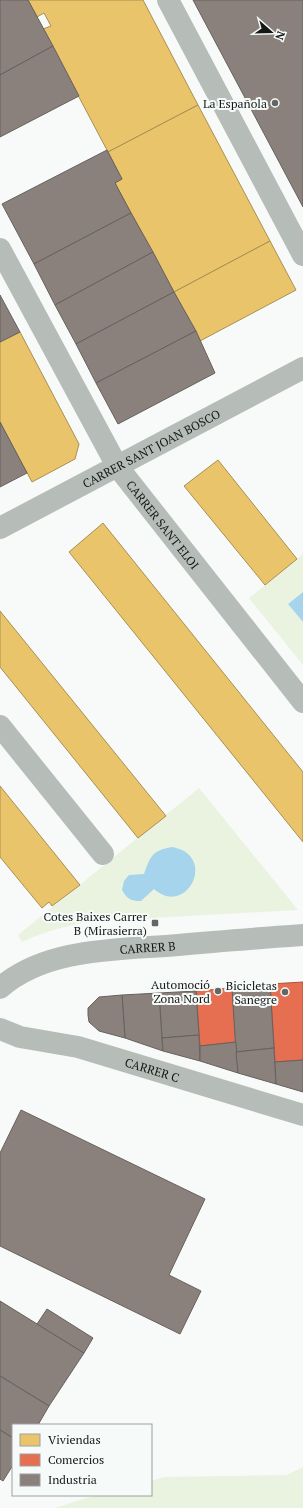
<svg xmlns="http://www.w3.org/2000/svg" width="303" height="1508" font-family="'PT Serif',serif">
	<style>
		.green { fill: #eaf3df }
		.water { fill: #a6d4ec }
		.homes { fill: #e9c46a; stroke: #a99051 }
		.shops { fill: #e76f51; stroke: #a8553f }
		.industry { fill: #8a817c; stroke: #67615d }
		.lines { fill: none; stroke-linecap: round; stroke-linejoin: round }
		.minor { stroke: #b6bdb8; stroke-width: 22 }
		.poi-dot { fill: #646665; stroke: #f6fbf9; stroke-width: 1.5 }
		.labels { text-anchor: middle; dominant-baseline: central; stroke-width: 4; stroke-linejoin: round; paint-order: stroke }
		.poi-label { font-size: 12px; fill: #151716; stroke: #f6fbf9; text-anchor: end }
		.street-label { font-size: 12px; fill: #151716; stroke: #f6fbf9 }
	</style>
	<rect width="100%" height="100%" fill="#f7faf9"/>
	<g class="green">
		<path d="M 303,554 L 303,592 L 288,604 L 303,622 L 303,665 L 249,598 Z"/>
		<path d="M 199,788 L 298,910 L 95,921 C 68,925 46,931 22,942 L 18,935 Z"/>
		<path d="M 303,1467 L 303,1508 L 55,1508 L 96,1495 L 151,1495 L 151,1481 L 164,1477 L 287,1475 Z"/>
	</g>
	<g class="water">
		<path d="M 303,592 L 303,622 L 288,604 Z"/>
		<path d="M 172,847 C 176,848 181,849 184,851 C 212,868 183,915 154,889 L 141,901 C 131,901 127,899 122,890 L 124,881 L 129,875 L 144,874 C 151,855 152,851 172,847 Z"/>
	</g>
	<g class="homes">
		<path d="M 28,0 L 143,0 L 198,105 L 108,152 L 43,29 L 51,26 L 44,13 L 37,17 Z"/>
		<path d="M 198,105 L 270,241 L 174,292 L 115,183 L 122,179 L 108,152 Z"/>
		<path d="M 270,241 L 296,290 L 200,341 L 174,292 Z"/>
		<path d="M 20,332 L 79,444 L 75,459 L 32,482 L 0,422 L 0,342 Z"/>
		<path d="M 218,460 L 297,559 L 265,585 L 184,486 Z"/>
		<path d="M 103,523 L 303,772 L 303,842 L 69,552 Z"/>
		<path d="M 0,611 L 166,816 L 138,838 L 0,667 Z"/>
		<path d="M 0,786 L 80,885 L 52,906 L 49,902 L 42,908 L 0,857 Z"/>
	</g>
	<g class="shops">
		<path d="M 303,982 L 303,1060 L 275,1062 L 270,984 Z"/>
		<path d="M 232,988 L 236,1042 L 200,1046 L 196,991 Z"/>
	</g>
	<g class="industry">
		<path d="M 0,0 L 28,0 L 53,46 L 0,75 Z"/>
		<path d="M 193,0 L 303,0 L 303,207 Z"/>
		<path d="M 53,46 L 79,96 L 0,137 L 0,75 Z"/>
		<path d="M 107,150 L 122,179 L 115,183 L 131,213 L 34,264 L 2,204 Z"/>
		<path d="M 131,213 L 153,252 L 55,305 L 34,264 Z"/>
		<path d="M 153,252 L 174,292 L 76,344 L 55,305 Z"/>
		<path d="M 174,292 L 196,331 L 96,383 L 76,344 Z"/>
		<path d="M 0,295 L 20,332 L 0,342 Z"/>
		<path d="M 196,331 L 215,373 L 118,424 L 96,383 Z"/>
		<path d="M 0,422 L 27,473 L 0,487 Z"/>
		<path d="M 270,984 L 274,1048 L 236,1052 L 232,988 Z"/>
		<path d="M 196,991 L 199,1035 L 162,1038 L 159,993 Z"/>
		<path d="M 159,993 L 162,1038 L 163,1051 L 125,1038 L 122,995 Z"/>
		<path d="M 122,995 L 125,1038 L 99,1031 L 89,1022 L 88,1015 L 88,1008 L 99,997 Z"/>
		<path d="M 199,1035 L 200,1061 L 163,1051 L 162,1038 Z"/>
		<path d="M 236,1042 L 238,1073 L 200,1061 L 200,1046 Z"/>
		<path d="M 274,1048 L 276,1084 L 238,1073 L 236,1052 Z"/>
		<path d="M 303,1060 L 303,1092 L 276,1084 L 275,1062 Z"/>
		<path d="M 21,1110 L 205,1199 L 169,1275 L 201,1291 L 180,1334 L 0,1246 L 0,1153 Z"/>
		<path d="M 0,1301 L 84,1353 L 49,1406 L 0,1376 Z"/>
		<path d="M 47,1309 L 93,1338 L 84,1353 L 37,1324 Z"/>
		<path d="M 0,1376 L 49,1406 L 38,1425 L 13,1425 L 13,1438 L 0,1430 Z"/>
		<path d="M 0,1430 L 13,1438 L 13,1465 L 3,1481 L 0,1479 Z"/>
	</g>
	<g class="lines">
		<g class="minor">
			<path d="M 168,0 L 303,255"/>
			<path id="s1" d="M 0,249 L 117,466 L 303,702"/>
			<path id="s2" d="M 0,528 L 303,368"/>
			<path d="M 0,726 L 103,854"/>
			<path id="s3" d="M 0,988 C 47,947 120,950 178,945 C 220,941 261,938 303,935"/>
			<path id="s4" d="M 0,1029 L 20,1037 L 78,1047 L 303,1115"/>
		</g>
	</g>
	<g class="poi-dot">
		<circle cx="275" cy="103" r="4"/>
		<rect x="151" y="919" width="8" height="8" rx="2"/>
		<circle cx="218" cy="991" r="4"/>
		<circle cx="285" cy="992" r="4"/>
	</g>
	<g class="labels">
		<g class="poi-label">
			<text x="267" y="103">La Española</text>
			<text x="147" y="916">Cotes Baixes Carrer<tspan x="147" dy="14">B (Mirasierra)</tspan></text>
			<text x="210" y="984">Automoció<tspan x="210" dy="14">Zona Nord</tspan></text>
			<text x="277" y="985">Bicicletas<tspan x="277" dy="14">Sanegre</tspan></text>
		</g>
		<g class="street-label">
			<text stroke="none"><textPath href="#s2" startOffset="171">CARRER SANT JOAN BOSCO</textPath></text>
			<text stroke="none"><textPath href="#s1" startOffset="321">CARRER SANT ELOI</textPath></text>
			<text stroke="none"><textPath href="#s3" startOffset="156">CARRER B</textPath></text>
			<text stroke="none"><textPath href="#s4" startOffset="158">CARRER C</textPath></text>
		</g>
	</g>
	<rect x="12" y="1424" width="140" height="72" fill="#f6fbf9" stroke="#9ca09e"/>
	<rect x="20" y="1434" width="20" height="12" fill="#e9c46a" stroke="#9ca09e"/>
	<text x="48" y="1444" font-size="12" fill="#151716">Viviendas</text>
	<rect x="20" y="1454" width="20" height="12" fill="#e76f51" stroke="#9ca09e"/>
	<text x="48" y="1464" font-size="12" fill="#151716">Comercios</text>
	<rect x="20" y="1474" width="20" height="12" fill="#8a817c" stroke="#9ca09e"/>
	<text x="48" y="1484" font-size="12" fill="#151716">Industria</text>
	<g transform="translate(271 32) rotate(110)" stroke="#f6fbf9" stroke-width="3" paint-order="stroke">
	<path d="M0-3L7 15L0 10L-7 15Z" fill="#151716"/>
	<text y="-6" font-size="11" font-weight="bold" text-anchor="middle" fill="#151716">N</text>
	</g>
</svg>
